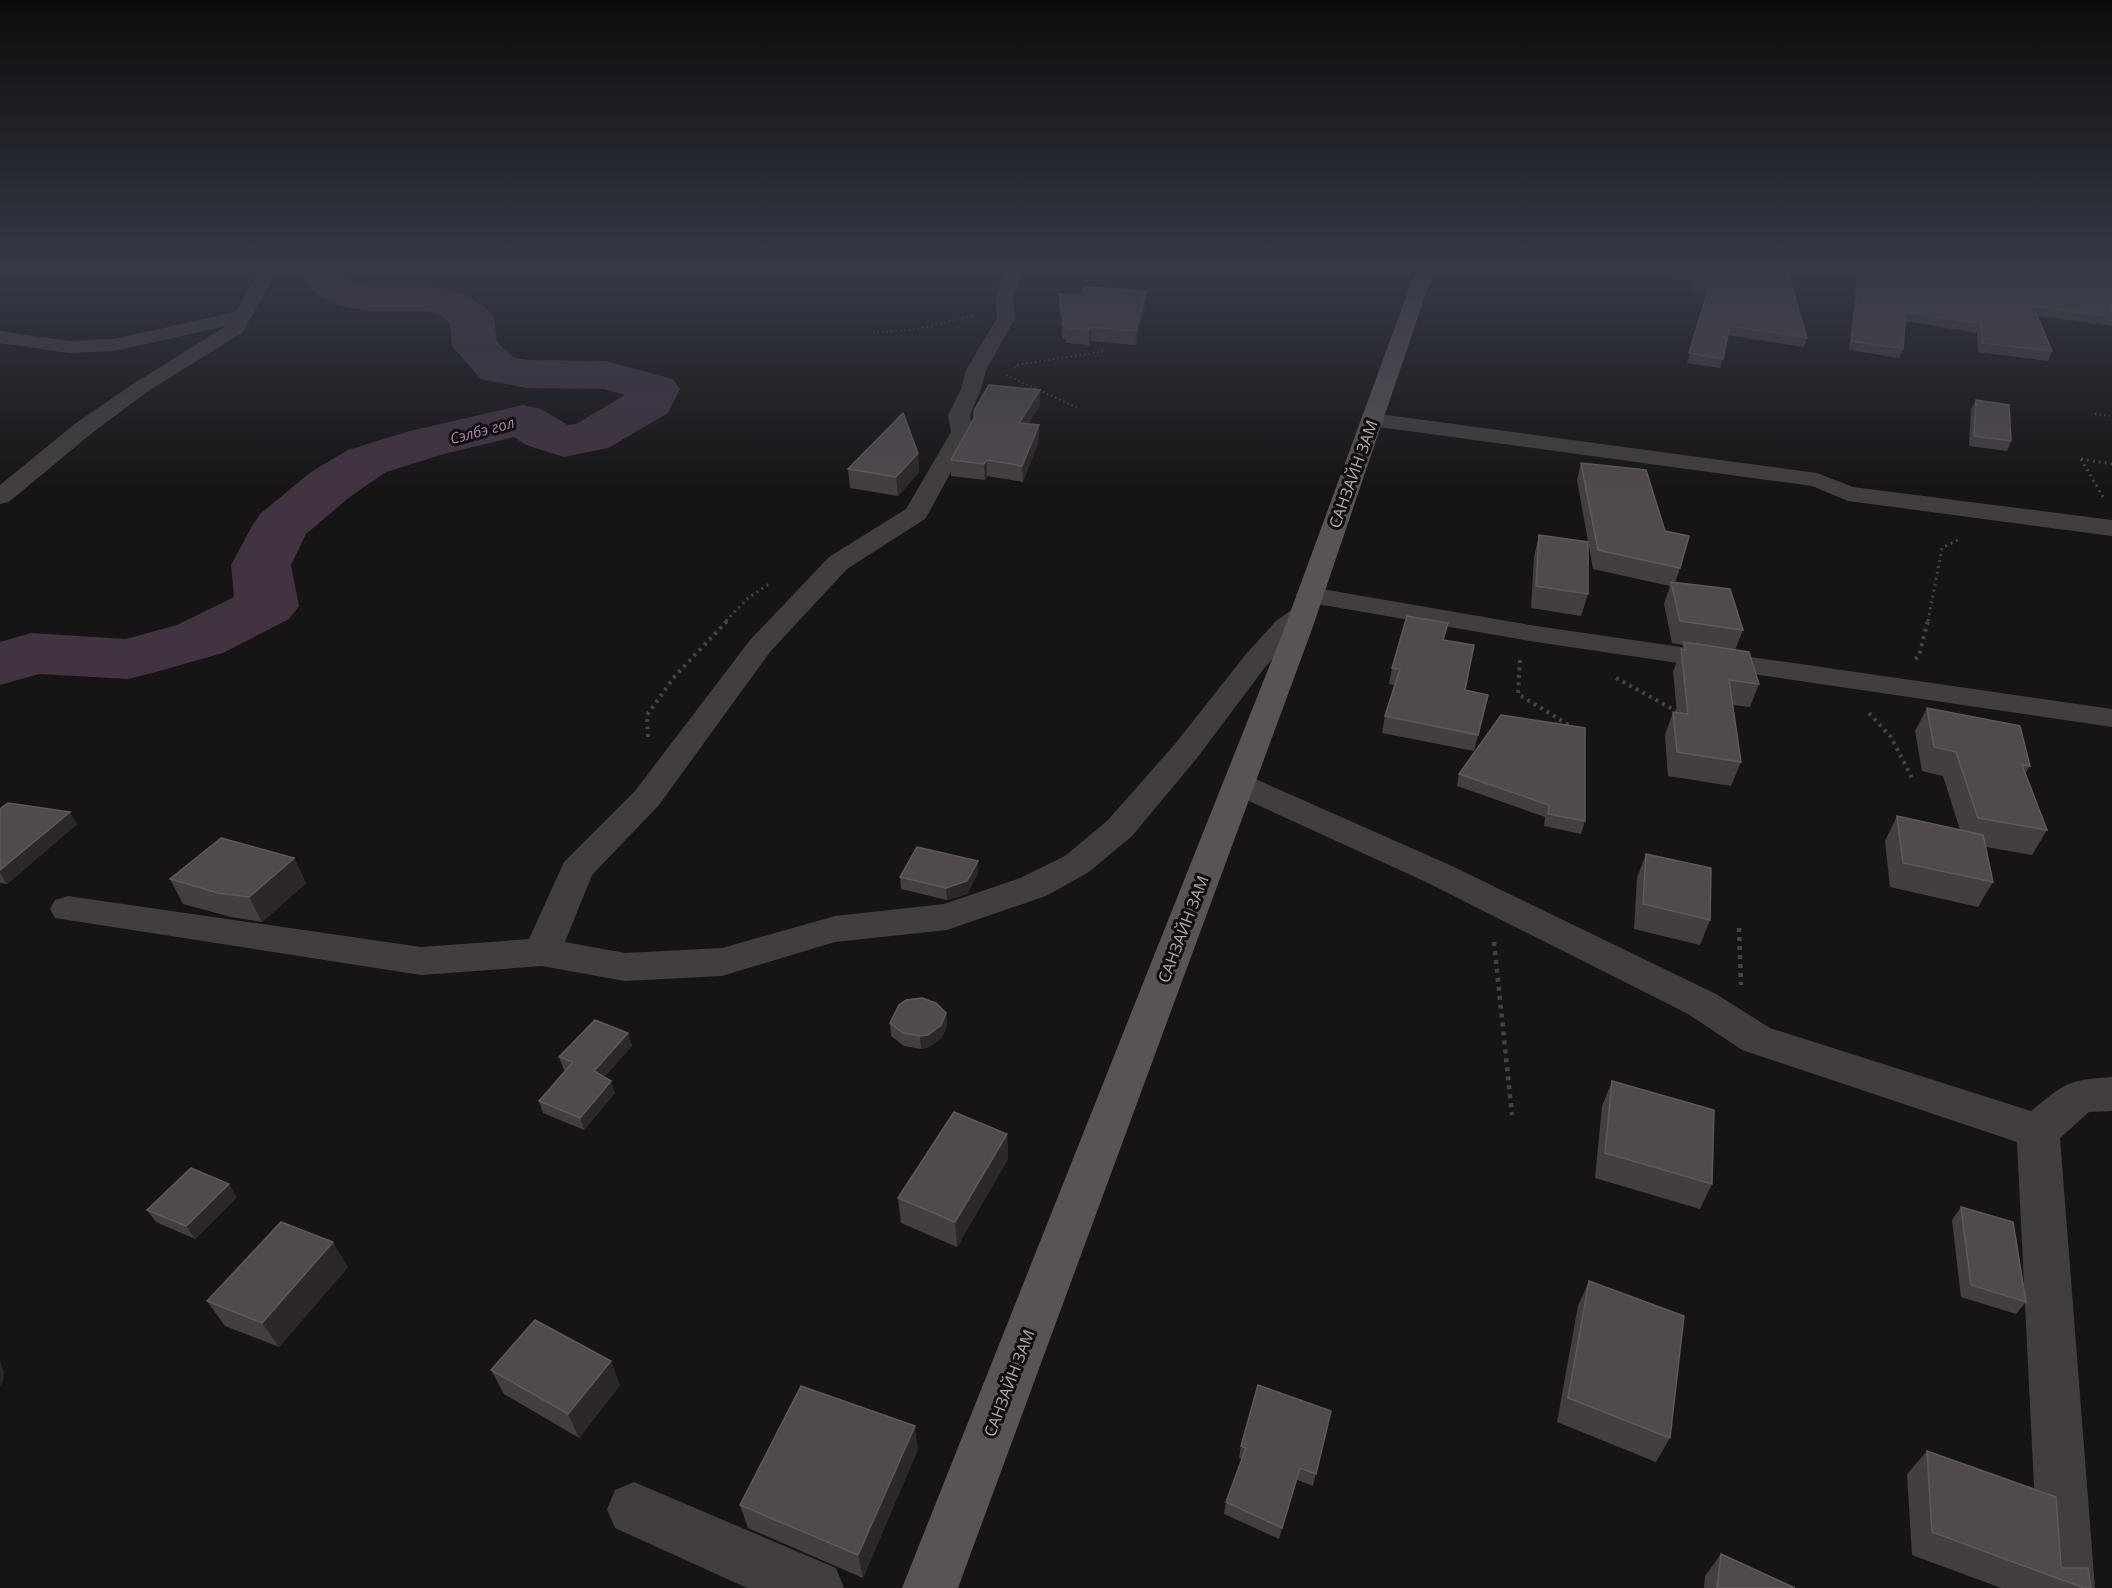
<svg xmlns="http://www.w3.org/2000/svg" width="2112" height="1588" font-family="'Open Sans',sans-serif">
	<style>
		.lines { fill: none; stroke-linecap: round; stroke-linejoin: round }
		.river { fill: #423341; fill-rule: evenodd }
		.path-far3 { stroke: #484247; stroke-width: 2; stroke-dasharray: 1.5 3; stroke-linecap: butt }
		.path-far2 { stroke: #484247; stroke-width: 3; stroke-dasharray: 2 4; stroke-linecap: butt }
		.path-far1 { stroke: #484247; stroke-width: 4; stroke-dasharray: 3 4.5; stroke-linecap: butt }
		.path { stroke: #484247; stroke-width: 4.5; stroke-dasharray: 4 5; stroke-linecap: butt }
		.minor { fill: #423d3f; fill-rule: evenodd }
		.major { fill: #595256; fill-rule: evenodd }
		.wall { fill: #443e40 }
		.shaded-wall { fill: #2c282a }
		.building { fill: #50494d; stroke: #60585c; stroke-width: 1.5 }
		.labels { text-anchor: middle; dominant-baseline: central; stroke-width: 6; stroke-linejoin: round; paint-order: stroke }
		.far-water-label { font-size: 15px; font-style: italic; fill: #ad81ab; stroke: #110f10 }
		.street-label { font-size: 16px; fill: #b5a7b1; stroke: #110f10 }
	</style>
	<rect width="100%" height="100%" fill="#161415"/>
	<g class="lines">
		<path class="river" d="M 306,267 L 346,267 L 346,276 L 361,284 L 375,286 L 422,285 L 465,294 L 487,309 L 494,318 L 497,342 L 513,357 L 527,360 L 606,361 L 673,379 L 680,389 L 668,413 L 608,448 L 564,457 L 526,445 L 514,437 L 444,454 L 386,472 L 351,496 L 306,534 L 291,565 L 299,606 L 289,619 L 223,653 L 152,673 L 128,679 L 39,674 L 0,685 L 0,642 L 31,633 L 126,639 L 177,625 L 234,597 L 231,565 L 252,526 L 260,514 L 311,472 L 348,450 L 410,431 L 523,405 L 541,409 L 568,425 L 576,424 L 625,395 L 604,389 L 527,388 L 481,379 L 452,346 L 450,323 C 446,320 440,315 435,313 C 422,309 407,311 393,311 C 363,312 323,308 304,281 Z"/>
		<g class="path-far3">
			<path d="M 873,333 L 918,329 L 972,316"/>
			<path d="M 1014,368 L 1017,365 L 1105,351"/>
			<path d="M 1006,375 L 1078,408"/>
			<path d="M 2095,414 L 2112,416"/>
		</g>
		<g class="path-far2">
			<path d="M 2081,459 L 2103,497"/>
			<path d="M 2081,459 L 2112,464"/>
			<path d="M 726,621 L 748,598 L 769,584"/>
			<path d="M 1928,621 L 1942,548 L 1958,540"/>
		</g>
		<g class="path-far1">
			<path d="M 1915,659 L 1919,656 L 1928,620"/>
			<path d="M 1520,660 L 1518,694 L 1572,727"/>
			<path d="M 1616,678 L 1680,713"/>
			<path d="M 1869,713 L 1891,737 L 1913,780"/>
			<path d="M 648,737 L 647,715 L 675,676 L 728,620"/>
		</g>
		<g class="path">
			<path d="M 1739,928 L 1741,985"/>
			<path d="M 1494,942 L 1512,1115"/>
		</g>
		<g class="minor">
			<path d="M 261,267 L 279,267 L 243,332 L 147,392 L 92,433 L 9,502 L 0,504 L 0,485 L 76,423 L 133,384 L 226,326 L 114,351 L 69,353 L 0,343 L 0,331 L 69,341 L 114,339 L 236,312 Z"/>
			<path d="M 1006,267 L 1024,267 L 1013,298 L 1015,318 L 986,370 L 981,389 L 970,415 L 973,432 L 928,514 L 925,519 L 847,569 L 770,652 L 659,805 L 592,875 L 565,942 L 625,953 L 722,948 L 835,916 L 944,904 L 1020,878 L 1065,856 L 1108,820 L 1175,744 L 1246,654 L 1276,621 L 1293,609 L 1303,607 L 1313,609 L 1317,615 L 1313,621 L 1296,633 L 1266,666 L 1197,758 L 1132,836 L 1089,872 L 1046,896 L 947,930 L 835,942 L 722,976 L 625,981 L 542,966 L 421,975 L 55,918 L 50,909 L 55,900 L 68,896 L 421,947 L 529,939 L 564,862 L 635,791 L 750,640 L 829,557 L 906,509 L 951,432 L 948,415 L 961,389 L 966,370 L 997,318 L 995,298 Z"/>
			<path d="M 1372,413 L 1817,473 L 1853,487 L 2112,520 L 2112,536 L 1848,501 L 1812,486 L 1364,425 L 1361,420 L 1364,415 Z"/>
			<path d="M 1310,587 L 1536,626 L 2112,709 L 2112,727 L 1536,642 L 1300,601 L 1296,595 L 1300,589 Z"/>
			<path d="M 1239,774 L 1251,777 L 1452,866 L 1716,994 L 1770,1028 L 2031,1111 C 2066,1083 2066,1080 2112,1077 L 2112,1111 L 2089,1112 L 2060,1138 L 2095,1588 L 2039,1588 L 2017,1142 L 1742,1050 L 1688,1014 L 1426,882 L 1227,791 L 1223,784 L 1227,777 Z"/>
			<path d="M 634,1482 L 836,1568 L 844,1588 L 747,1588 L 615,1528 L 607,1509 L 615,1490 Z"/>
		</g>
		<path class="major" d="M 1417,267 L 1435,267 L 1311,632 L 958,1588 L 902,1588 L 1283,632 Z"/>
	</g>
	<g class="wall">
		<path d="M 1647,267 L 1786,267 L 1807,338 L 1804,347 L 1728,335 L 1720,368 L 1687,363 L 1708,293 L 1690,290 L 1693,280 L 1649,274 Z"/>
		<path d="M 1854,267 L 1999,267 L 2058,271 L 2055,267 L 2112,267 L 2112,326 L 2037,316 L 2052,351 L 2048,361 L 1978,352 L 1977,333 L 1905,321 L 1903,349 L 1899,358 L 1849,350 L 1857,273 Z"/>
		<path d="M 1146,291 L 1146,304 L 1135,345 L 1091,341 L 1089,345 L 1066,343 L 1065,339 L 1062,339 L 1062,323 L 1059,308 L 1059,294 L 1079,295 Z"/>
		<path d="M 1976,400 L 2011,441 L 2007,451 L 1969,446 L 1971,409 Z"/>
		<path d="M 1040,405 L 1028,424 L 1039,440 L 1023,482 L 987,476 L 985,480 L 951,476 L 951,460 Z"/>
		<path d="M 918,453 L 919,472 L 898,496 L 850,488 L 848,469 Z"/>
		<path d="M 1581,463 L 1665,531 L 1680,568 L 1675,583 L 1743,630 L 1735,650 L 1759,684 L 1750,707 L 1733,705 L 1741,762 L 1731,786 L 1668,776 L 1665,735 L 1673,712 L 1677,713 L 1673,672 L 1681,649 L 1682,650 L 1683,645 L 1672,643 L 1664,604 L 1670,586 L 1593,569 L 1577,480 Z"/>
		<path d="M 1539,535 L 1588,594 L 1581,616 L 1531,608 L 1534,557 Z"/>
		<path d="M 1444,640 L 1465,690 L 1488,695 L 1474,751 L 1382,733 L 1385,716 L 1394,685 L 1389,684 L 1392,668 Z"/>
		<path d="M 1927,708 L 2030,766 L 2025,774 L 2047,830 L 2032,855 L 1986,847 L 1993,882 L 1978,907 L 1890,887 L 1885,841 L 1897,816 L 1960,830 L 1943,776 L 1922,771 L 1915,731 Z"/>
		<path d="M 1501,715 L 1585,821 L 1581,834 L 1544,826 L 1545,817 L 1457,786 L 1459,774 Z"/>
		<path d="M 0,809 L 77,824 L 7,884 L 0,883 Z"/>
		<path d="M 1646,854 L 1710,920 L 1700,945 L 1634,929 L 1637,878 Z"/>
		<path d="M 294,858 L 306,883 L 262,922 L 231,917 L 183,904 L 170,879 Z"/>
		<path d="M 978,861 L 978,873 L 967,894 L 947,900 L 901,889 L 900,877 Z"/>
		<path d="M 946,1013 L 947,1025 L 942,1038 L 929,1047 L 921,1049 L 904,1046 L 891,1036 L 890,1023 Z"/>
		<path d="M 628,1033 L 632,1046 L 604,1077 L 615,1093 L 584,1130 L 543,1113 L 539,1101 L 565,1070 L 564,1070 L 559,1057 Z"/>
		<path d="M 1612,1081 L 1712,1184 L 1700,1209 L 1595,1178 L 1602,1106 Z"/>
		<path d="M 1007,1134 L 1008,1159 L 957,1247 L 901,1223 L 898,1198 Z"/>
		<path d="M 237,1197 L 195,1239 L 156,1222 L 147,1210 Z"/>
		<path d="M 1961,1207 L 2026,1302 L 2016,1314 L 1961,1297 L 1952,1220 Z"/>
		<path d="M 348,1267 L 279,1347 L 225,1326 L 207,1301 Z"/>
		<path d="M 1589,1281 L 1670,1438 L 1656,1462 L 1557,1422 L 1578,1306 Z"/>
		<path d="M 491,1370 L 620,1385 L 579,1438 L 504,1394 Z"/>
		<path d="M 1331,1411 L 1313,1486 L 1297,1480 L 1279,1539 L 1224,1514 L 1226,1502 L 1242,1459 L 1239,1458 L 1241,1446 Z"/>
		<path d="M 918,1449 L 863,1578 L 748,1528 L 740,1505 Z"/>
		<path d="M 1927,1451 L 2061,1566 L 2091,1588 L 2001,1588 L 1912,1555 L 1907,1474 Z"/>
		<path d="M 1721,1554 L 1795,1588 L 1704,1588 L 1705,1576 Z"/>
	</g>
	<g class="shaded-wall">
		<path d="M 1146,291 L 1146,304 L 1135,345 L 1136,331 Z"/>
		<path d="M 1091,327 L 1091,341 L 1089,345 L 1089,330 Z"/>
		<path d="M 1040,390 L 1040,405 L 1019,439 L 1019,423 Z"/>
		<path d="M 1039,425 L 1039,440 L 1023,482 L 1022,466 Z"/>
		<path d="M 918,453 L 919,472 L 898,496 L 896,477 Z"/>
		<path d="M 987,460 L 987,476 L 985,480 L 984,464 Z"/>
		<path d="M 70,812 L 77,824 L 7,884 L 0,873 L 0,870 Z"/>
		<path d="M 294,858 L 306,883 L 262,922 L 249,897 Z"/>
		<path d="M 978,861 L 978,873 L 967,894 L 947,900 L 946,888 Z"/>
		<path d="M 946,1013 L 947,1025 L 942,1038 L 929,1047 L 921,1049 L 920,1036 Z"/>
		<path d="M 628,1033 L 632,1046 L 598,1083 L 594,1071 Z"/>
		<path d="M 611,1081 L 615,1093 L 584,1130 L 580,1118 Z"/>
		<path d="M 1007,1134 L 1008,1159 L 957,1247 L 955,1222 Z"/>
		<path d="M 229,1184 L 237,1197 L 195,1239 L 186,1226 Z"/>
		<path d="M 333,1242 L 348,1267 L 279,1347 L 262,1323 Z"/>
		<path d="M 0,1361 L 4,1372 L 3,1382 L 0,1386 Z"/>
		<path d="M 611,1361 L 620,1385 L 579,1438 L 568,1414 Z"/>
		<path d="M 915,1426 L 918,1449 L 863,1578 L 858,1555 Z"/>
		<path d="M 1300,1468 L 1297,1480 L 1279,1539 L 1282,1528 Z"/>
	</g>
	<g class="building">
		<path d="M 1662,267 L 1786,267 L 1807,338 L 1730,326 L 1723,359 L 1689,353 L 1710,284 L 1692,281 L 1696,271 Z"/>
		<path d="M 1860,267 L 1999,267 L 2059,271 L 2062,267 L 2112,267 L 2112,317 L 2033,306 L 2052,351 L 1982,343 L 1981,324 L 1906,312 L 1903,349 L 1852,341 Z"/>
		<path d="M 1085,287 L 1146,291 L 1136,331 L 1091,327 L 1089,330 L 1066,328 L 1065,324 L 1062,324 L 1064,320 L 1059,294 L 1079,295 Z"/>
		<path d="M 989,385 L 1040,390 L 1019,423 L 1039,425 L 1022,466 L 987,460 L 984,464 L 951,460 L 974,418 L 974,411 Z"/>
		<path d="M 1976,400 L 2009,405 L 2011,441 L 1974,436 Z"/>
		<path d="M 903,413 L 918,453 L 896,477 L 848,469 Z"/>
		<path d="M 1581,463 L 1646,470 L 1665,531 L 1689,536 L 1680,568 L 1598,550 Z"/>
		<path d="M 1539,535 L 1588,542 L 1588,594 L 1536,586 Z"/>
		<path d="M 1671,582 L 1730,589 L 1743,630 L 1680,621 Z"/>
		<path d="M 1407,616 L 1448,623 L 1443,640 L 1474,645 L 1465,690 L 1488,695 L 1478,735 L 1385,716 L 1400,669 L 1392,668 Z"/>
		<path d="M 1684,642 L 1749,652 L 1759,684 L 1729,680 L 1741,762 L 1677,752 L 1673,712 L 1688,714 L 1681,649 L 1686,650 Z"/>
		<path d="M 1927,708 L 2020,726 L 2030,766 L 2022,765 L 2047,830 L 1978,818 L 1956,752 L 1934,747 Z"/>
		<path d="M 1501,715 L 1585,728 L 1585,821 L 1548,814 L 1549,805 L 1459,774 Z"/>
		<path d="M 8,803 L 70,812 L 0,870 L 0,809 Z"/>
		<path d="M 1897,816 L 1983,835 L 1993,882 L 1903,863 Z"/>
		<path d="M 221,838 L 294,858 L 249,897 L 218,893 L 170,879 Z"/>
		<path d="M 917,847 L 978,861 L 967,881 L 946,888 L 900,877 Z"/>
		<path d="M 1646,854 L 1711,868 L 1710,920 L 1643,904 Z"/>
		<path d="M 922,998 L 936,1003 L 946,1013 L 941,1025 L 928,1035 L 920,1036 L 903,1033 L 890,1023 L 899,1005 L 906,1000 Z"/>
		<path d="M 595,1020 L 628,1033 L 594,1071 L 611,1081 L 580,1118 L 539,1101 L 573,1062 L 559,1057 Z"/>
		<path d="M 1612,1081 L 1714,1110 L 1712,1184 L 1605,1153 Z"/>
		<path d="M 954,1112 L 1007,1134 L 955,1222 L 898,1198 Z"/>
		<path d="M 191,1168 L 229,1184 L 186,1226 L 147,1210 Z"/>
		<path d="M 1961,1207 L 2013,1222 L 2026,1302 L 1971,1285 Z"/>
		<path d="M 281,1222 L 333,1242 L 262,1323 L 207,1301 Z"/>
		<path d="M 1589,1281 L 1684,1316 L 1670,1438 L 1568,1398 Z"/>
		<path d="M 535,1320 L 611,1361 L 568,1414 L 491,1370 Z"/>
		<path d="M 1258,1385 L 1331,1411 L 1316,1474 L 1300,1468 L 1282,1528 L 1226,1502 L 1246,1448 L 1241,1446 Z"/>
		<path d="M 801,1386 L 915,1426 L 858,1555 L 740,1505 Z"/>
		<path d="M 1927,1451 L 2056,1497 L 2061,1566 L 2063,1568 L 2088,1568 L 2091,1588 L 2084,1588 L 1932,1532 Z"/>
		<path d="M 1721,1554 L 1795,1588 L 1717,1588 Z"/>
	</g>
	<linearGradient id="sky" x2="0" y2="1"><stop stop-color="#0c0b0c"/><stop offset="0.55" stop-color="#363a46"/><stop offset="1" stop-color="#363a46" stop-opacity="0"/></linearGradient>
	<rect width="2112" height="489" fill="url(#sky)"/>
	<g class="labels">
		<g class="far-water-label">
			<text transform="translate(482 430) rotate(-15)">Сэлбэ гол</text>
		</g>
		<g class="street-label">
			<text transform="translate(1353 474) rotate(-70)">САНЗАЙН ЗАМ</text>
			<text transform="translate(1183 929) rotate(-69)">САНЗАЙН ЗАМ</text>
			<text transform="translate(1009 1383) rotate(-69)">САНЗАЙН ЗАМ</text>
		</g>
	</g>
</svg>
